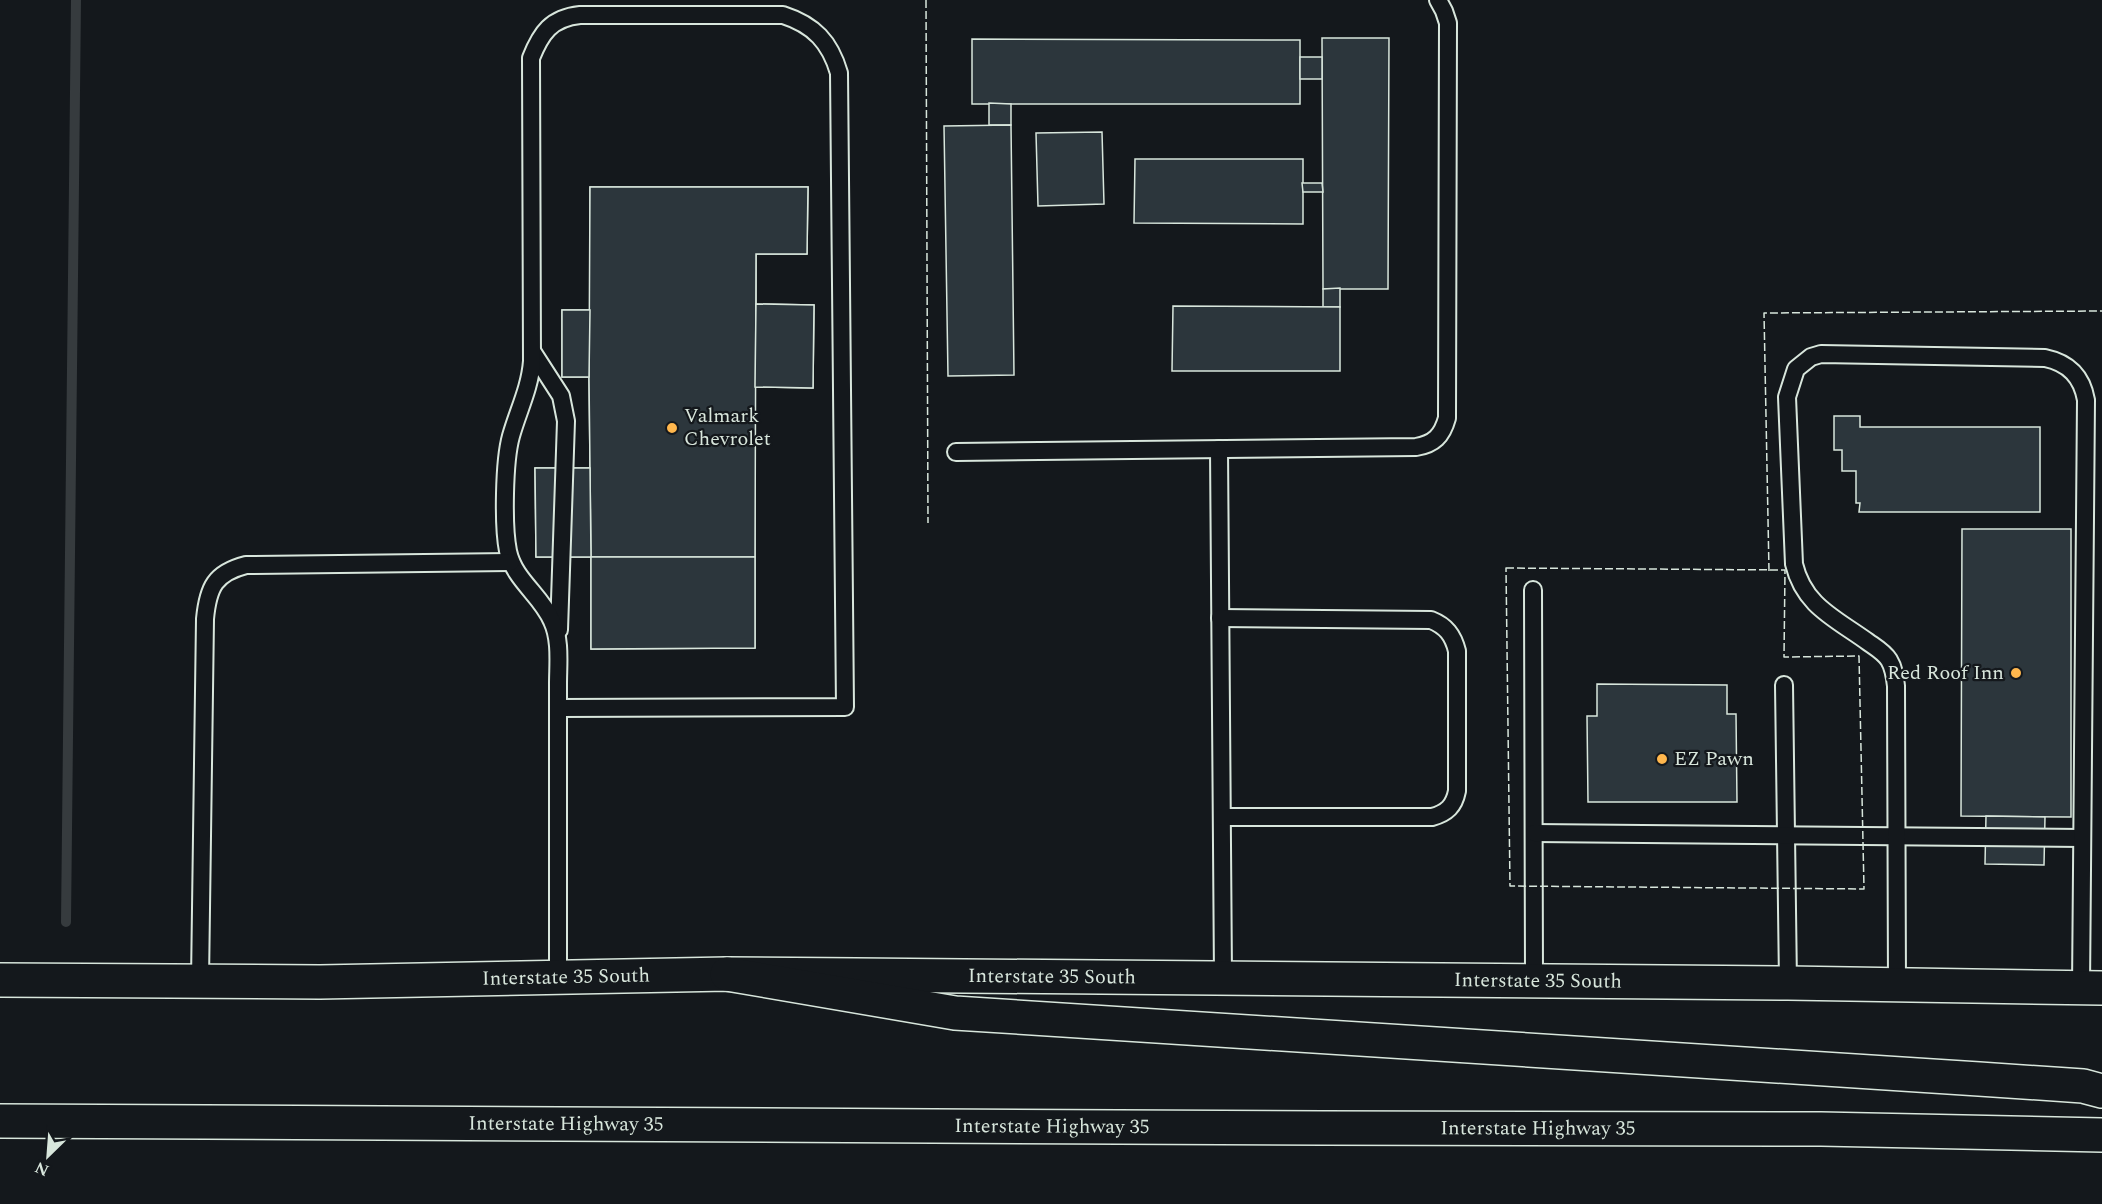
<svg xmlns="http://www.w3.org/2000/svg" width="2102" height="1204" font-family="Spectral,serif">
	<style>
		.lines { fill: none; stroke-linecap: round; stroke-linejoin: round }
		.stream { stroke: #363b3e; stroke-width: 10 }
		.building { fill: #2c363c; stroke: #d8e6dc; stroke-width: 1.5 }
		.service-casing { stroke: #d8e6dc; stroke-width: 20 }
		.secondary-casing { stroke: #d8e6dc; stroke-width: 36 }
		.motorway-casing { stroke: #d8e6dc; stroke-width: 36 }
		.service { stroke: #14181c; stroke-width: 16 }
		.secondary { stroke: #14181c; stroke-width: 33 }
		.motorway { stroke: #14181c; stroke-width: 33 }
		.fence { stroke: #d8e6dc; stroke-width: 1.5; stroke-dasharray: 8 3; stroke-linecap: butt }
		.poi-dot { fill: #ffb74d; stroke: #14181c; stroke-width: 2 }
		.labels { text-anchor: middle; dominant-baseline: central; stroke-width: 4.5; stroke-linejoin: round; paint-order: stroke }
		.poi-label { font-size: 20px; fill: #d8e6dc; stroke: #14181c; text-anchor: start }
		.street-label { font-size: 20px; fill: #d8e6dc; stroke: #14181c }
	</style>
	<rect width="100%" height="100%" fill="#14181c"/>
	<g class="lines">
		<path class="stream" d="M 66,922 L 76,0"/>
	</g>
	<g class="building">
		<path d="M 1322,38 L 1389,38 L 1388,289 L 1323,289 Z"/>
		<path d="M 972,39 L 1300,40 L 1300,104 L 972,104 Z"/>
		<rect x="1300" y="57" width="22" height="22"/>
		<path d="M 989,103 L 1011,104 L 1011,125 L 989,125 Z"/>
		<path d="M 1011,125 L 1014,375 L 948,376 L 944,126 Z"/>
		<path d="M 1102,132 L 1104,204 L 1038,206 L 1036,133 Z"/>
		<path d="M 1135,159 L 1303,159 L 1303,224 L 1134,223 Z"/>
		<path d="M 1302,183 L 1322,183 L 1323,192 L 1303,192 Z"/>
		<path d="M 590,187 L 808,187 L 807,254 L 756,254 L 756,304 L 814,305 L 813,388 L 755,387 L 755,648 L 591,649 L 591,557 L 536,557 L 535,468 L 590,468 L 589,377 L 562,377 L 562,310 L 590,310 Z"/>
		<path d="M 590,187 L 808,187 L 807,254 L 756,254 L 755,557 L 591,557 L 589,377 Z"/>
		<path d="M 1340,288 L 1340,307 L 1323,307 L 1323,289 Z"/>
		<path d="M 756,304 L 814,305 L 813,388 L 755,387 Z"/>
		<path d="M 1173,306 L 1340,307 L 1340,371 L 1172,371 Z"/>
		<path d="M 562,310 L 590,310 L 589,377 L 562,377 Z"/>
		<path d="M 1834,416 L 1860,416 L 1860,427 L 2040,427 L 2040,512 L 1859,512 L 1860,503 L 1856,503 L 1856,471 L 1842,471 L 1842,450 L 1834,450 Z"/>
		<path d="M 535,468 L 590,468 L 591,557 L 536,557 Z"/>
		<path d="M 1962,529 L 2071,529 L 2071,817 L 1961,816 Z"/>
		<path d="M 591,557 L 755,557 L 755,648 L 591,649 Z"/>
		<path d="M 1597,684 L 1727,685 L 1727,714 L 1736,714 L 1737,802 L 1588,802 L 1587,716 L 1597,716 Z"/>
		<path d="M 1986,816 L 2045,817 L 2044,865 L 1985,864 Z"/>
	</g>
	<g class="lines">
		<g class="service-casing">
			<g id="service">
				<path d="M 532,351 L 561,396 L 566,421 L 559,630"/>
				<path d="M 1219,449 L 1223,977"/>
				<path d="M 956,452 L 1416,447 C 1434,444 1442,436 1447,418 L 1448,23 L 1444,11 L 1438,0"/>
				<path d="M 1533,590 L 1534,980"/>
				<path d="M 1220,618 L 1431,620 C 1446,626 1453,635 1457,651 L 1457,791 C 1454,806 1447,813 1432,817 L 1222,817"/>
				<path d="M 1784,685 L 1788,983"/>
				<path d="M 558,708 L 845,707 L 839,73 C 830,42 814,25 783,15 L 580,15 C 551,18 541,33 531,58 L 532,361 C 530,388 518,411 511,436 C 504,461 503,526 508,551 C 514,580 541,595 552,621 C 561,640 558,664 558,684 L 558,977"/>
				<path d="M 1534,833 L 2082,838"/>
				<path d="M 200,981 L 205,619 C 208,587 215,573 246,565 L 511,562"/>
				<path d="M 1897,985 L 1896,686 C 1895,677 1894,668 1889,660 C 1884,652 1875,647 1868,642 C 1835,618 1804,606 1794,564 L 1787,397 L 1796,369 L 1811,357 L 1821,354 L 2045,358 C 2069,363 2082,377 2086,400 L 2081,988"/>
			</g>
		</g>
		<g class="secondary-casing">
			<g id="secondary">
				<path id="s1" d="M 0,980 L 320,982 L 727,974 L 856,975 L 1788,983 L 2102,988"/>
			</g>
		</g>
		<g class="motorway-casing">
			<g id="motorway">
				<path d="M 727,974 L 955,1013 L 1979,1079 L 2083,1086 L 2102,1091"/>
				<path id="s2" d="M 0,1121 L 1323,1128 L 1821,1129 L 2102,1135"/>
			</g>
		</g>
		<use href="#service" class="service"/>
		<use href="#secondary" class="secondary"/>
		<use href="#motorway" class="motorway"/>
		<g class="fence">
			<path d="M 926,0 L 928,523"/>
			<path d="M 1506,568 L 1785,570 L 1784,657 L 1859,656 L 1864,889 L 1510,886 Z"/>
			<path d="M 1769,571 L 1764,313 L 2102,311"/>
		</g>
	</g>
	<g class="poi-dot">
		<circle cx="672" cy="428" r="6"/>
		<circle cx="2016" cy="673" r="6"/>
		<circle cx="1662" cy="759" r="6"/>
	</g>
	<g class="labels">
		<g class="poi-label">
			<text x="684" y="416">Valmark<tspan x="684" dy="23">Chevrolet</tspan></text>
			<text x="2004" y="673" text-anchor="end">Red Roof Inn</text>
			<text x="1674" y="759">EZ Pawn</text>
		</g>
		<g class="street-label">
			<text stroke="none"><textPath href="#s1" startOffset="1052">Interstate 35 South</textPath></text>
			<text stroke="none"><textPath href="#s1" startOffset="566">Interstate 35 South</textPath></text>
			<text stroke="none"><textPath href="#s1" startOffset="1538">Interstate 35 South</textPath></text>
			<text stroke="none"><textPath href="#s2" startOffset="566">Interstate Highway 35</textPath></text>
			<text stroke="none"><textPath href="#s2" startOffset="1052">Interstate Highway 35</textPath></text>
			<text stroke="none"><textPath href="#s2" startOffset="1538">Interstate Highway 35</textPath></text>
		</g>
	</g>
	<g transform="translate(48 1156) rotate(205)" stroke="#14181c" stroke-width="4.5" paint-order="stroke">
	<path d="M0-4.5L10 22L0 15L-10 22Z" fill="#d8e6dc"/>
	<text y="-9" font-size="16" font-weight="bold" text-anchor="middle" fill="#d8e6dc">N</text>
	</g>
</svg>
